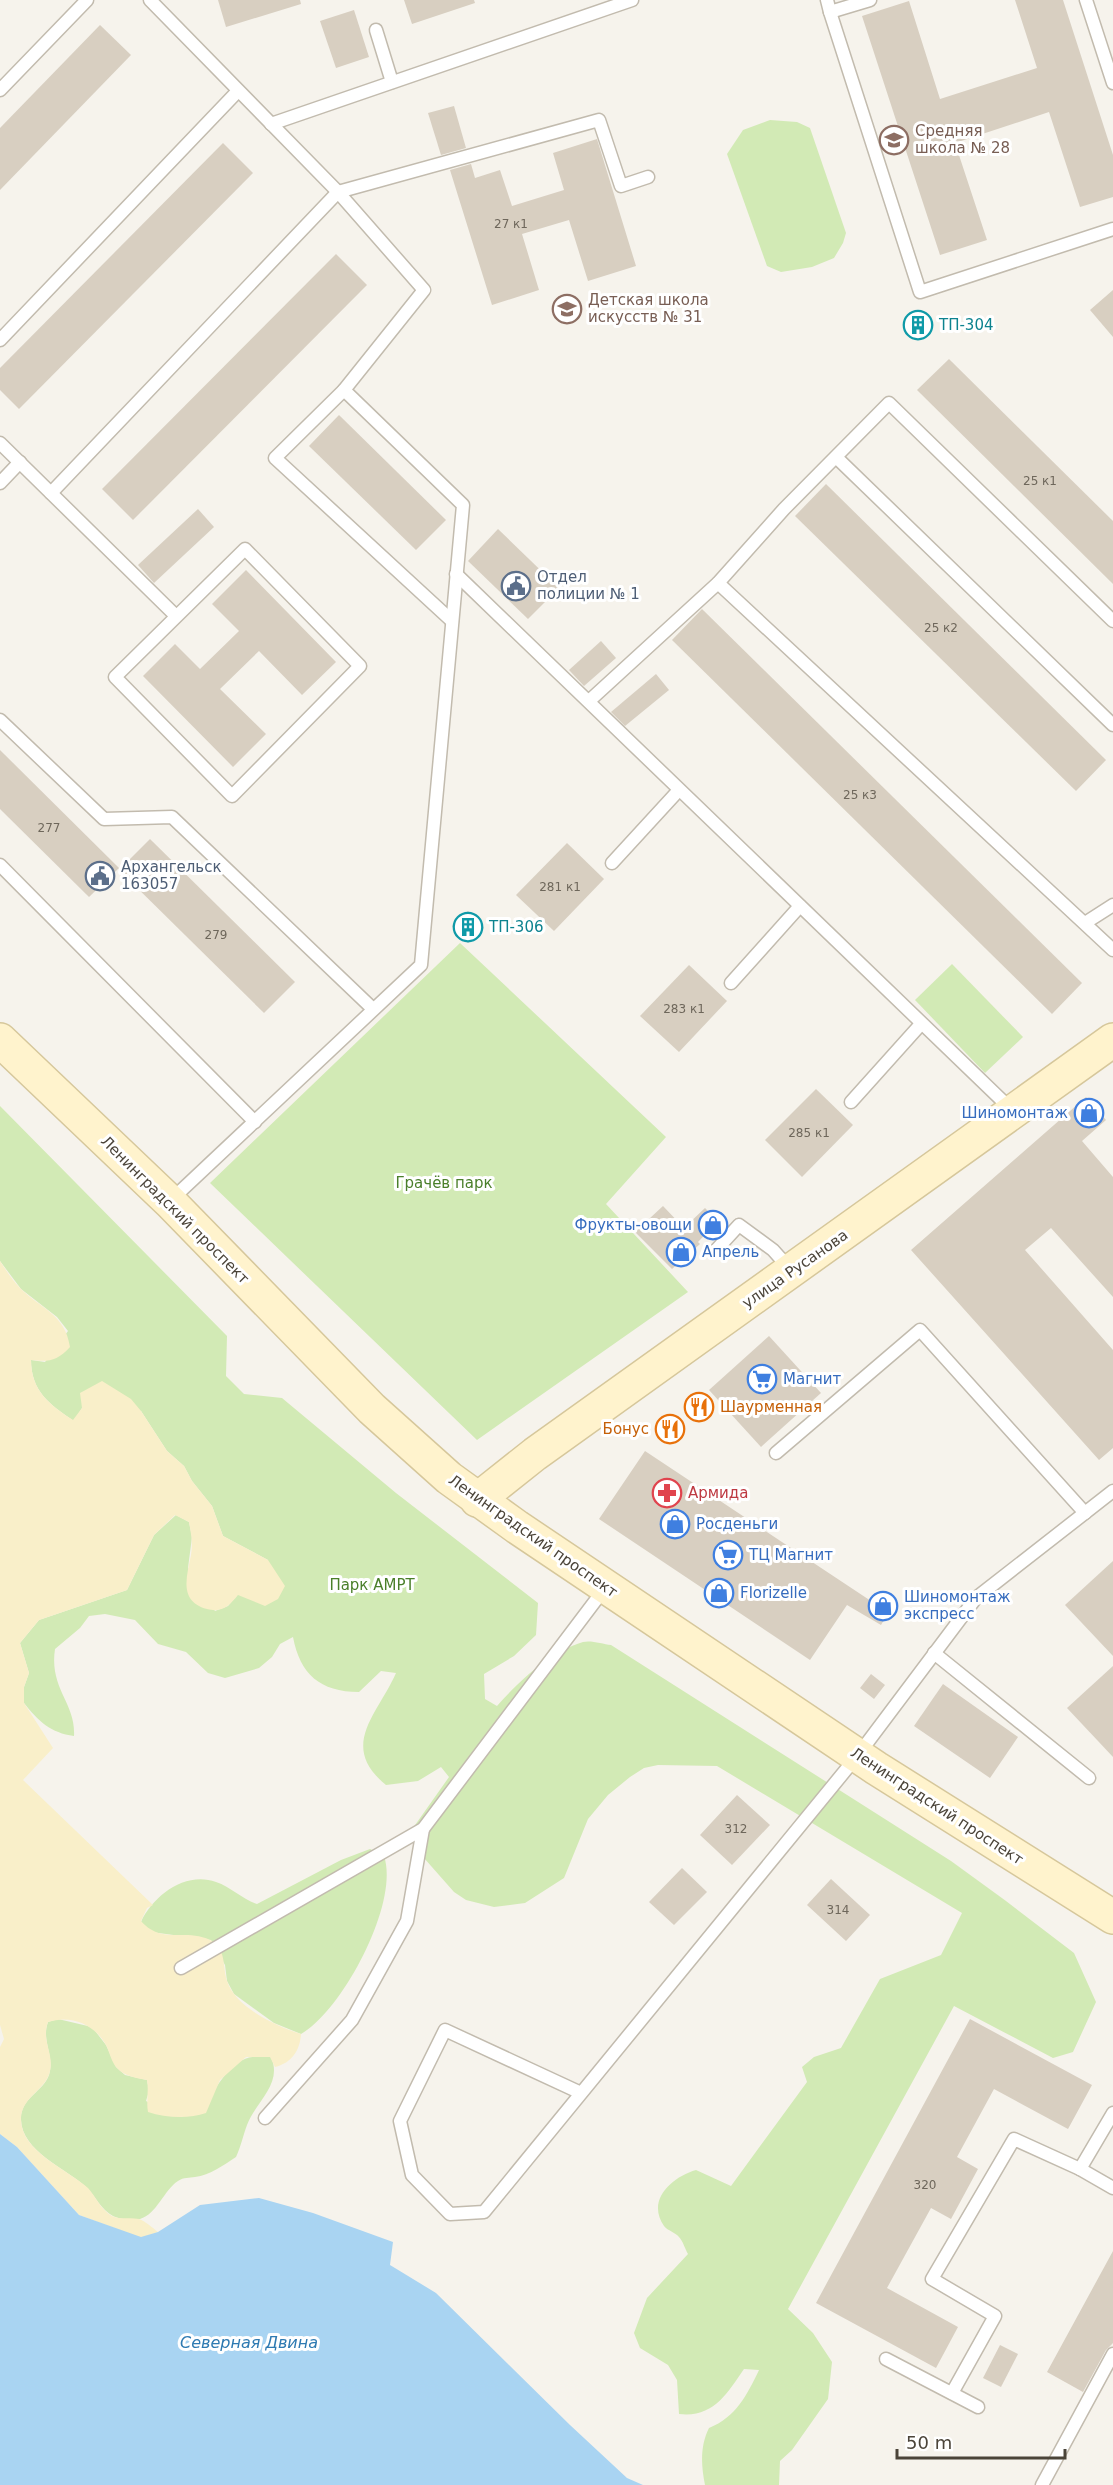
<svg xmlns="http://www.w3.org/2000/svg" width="1113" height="2485" font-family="'DejaVu Sans',sans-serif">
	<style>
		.green { fill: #d2eab5 }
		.sand { fill: #f9efc9 }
		.water { fill: #a9d4f2 }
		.building { fill: #d8cfc1 }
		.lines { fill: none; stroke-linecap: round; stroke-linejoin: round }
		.lane-casing { stroke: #c2bbae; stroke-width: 15 }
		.secondary-casing { stroke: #d6c79b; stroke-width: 36 }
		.lane { stroke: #fff; stroke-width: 12 }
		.secondary { stroke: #fff3cd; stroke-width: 33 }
		.labels { text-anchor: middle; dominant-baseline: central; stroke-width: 6; stroke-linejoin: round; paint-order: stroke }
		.number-label { font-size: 12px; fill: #6e675b }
		.education-label { font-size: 15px; fill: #785e54; stroke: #fff; text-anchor: start }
		.culture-label { font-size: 15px; fill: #0d838f; stroke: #fff; text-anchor: start }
		.service-label { font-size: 15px; fill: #4e5e75; stroke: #fff; text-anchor: start }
		.shop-label { font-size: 15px; fill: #366cbe; stroke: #fff; text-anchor: start }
		.park-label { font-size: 15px; fill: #4a7f2a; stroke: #fff }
		.street-label { font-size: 15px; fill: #4b4439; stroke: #fff }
		.food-label { font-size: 15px; fill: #c56008; stroke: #fff; text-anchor: start }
		.health-label { font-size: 15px; fill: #be3a42; stroke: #fff; text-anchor: start }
		.water-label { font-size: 16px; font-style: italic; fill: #2e7ab2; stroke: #fff }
	</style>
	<rect width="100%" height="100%" fill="#f6f3ec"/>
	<g class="green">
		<path d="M 770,120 L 797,122 L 810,128 L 846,233 L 843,243 L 834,258 L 812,267 L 781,272 L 767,266 L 727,154 L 743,130 Z"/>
		<path d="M 460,943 L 666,1137 L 606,1204 L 688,1292 L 477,1440 L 210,1183 Z"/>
		<path d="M 952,964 L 1023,1037 L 985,1073 L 915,1000 Z"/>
		<path d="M 0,1106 L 227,1336 L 226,1376 L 244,1394 L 282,1398 L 396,1493 L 538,1603 L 536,1635 L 514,1656 L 484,1674 L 485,1699 L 497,1706 C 519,1681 550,1652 583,1642 C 591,1640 603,1644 611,1645 L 951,1861 L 1006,1901 L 1074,1953 L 1096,2002 L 1073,2052 L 1053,2058 L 954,2006 L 788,2309 L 813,2333 L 832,2362 L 828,2399 L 792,2450 L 780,2461 L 779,2485 L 705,2485 C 701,2465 700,2446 709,2428 C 736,2417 747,2395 759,2370 L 744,2369 C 727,2394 713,2418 679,2414 L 677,2380 L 668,2365 L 640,2348 L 634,2333 L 647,2298 L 688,2254 C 685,2249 683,2241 679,2237 C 675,2232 668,2231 664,2226 C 646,2200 672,2177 696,2170 L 731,2186 L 807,2082 L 802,2067 L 814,2057 L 841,2048 L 880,1979 L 941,1955 L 962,1913 L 717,1766 L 658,1765 L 644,1768 L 630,1777 L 608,1795 L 588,1819 L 564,1878 L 525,1903 L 494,1907 L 466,1900 L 454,1892 L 424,1858 L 413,1828 L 449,1777 L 441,1767 L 418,1781 L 386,1785 C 338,1746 378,1714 396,1673 L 381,1671 L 359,1692 C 320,1692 300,1674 293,1637 L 280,1644 L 272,1657 L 259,1668 L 225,1678 L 208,1673 L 186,1652 L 158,1644 L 135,1620 L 105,1614 L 89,1616 L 80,1628 L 55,1649 C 49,1689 76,1703 74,1736 C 51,1733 38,1721 24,1703 L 24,1687 L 29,1673 L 20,1643 L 39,1620 L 127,1590 L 154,1535 L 176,1515 L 189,1522 L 192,1537 L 188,1568 L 215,1611 L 228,1606 L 238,1594 L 252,1598 L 268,1560 L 223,1536 L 212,1506 L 192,1481 L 184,1466 L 167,1451 L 141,1411 L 82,1408 L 74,1421 C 50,1405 31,1391 31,1360 L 45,1362 L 68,1331 L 57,1317 L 21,1289 L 0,1261 Z"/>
		<path d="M 370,1849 L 384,1856 C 400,1903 342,2011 301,2034 L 274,2023 L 234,1994 L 227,1981 L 225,1965 L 211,1940 L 151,1932 L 141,1922 C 153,1896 185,1871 216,1882 C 231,1887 242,1899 257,1904 L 341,1860 Z"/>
		<path d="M 58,2019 L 92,2027 L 106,2045 L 116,2067 L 125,2075 L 147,2080 L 149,2091 L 146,2101 L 172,2115 L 182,2117 C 192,2109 207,2100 215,2089 C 231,2066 240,2053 271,2057 C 283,2084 256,2101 247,2125 C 243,2136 241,2146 236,2157 C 224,2165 210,2175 195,2177 C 189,2178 184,2177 178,2181 C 164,2190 157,2214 140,2219 C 133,2221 119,2219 113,2216 C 101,2210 95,2195 85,2186 C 65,2168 22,2151 21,2120 C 20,2098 43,2092 49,2075 C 55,2056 41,2041 48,2022 Z"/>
	</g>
	<path class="sand" d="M 0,1261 C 6,1270 12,1280 20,1288 C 41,1309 65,1314 70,1347 C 57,1361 49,1362 31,1360 C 31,1391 50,1405 73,1420 L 82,1408 L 80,1393 L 102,1381 L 131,1399 L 141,1411 L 167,1451 L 184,1466 L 192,1481 L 212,1506 L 223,1536 L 268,1560 L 285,1586 L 278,1599 L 265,1606 L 238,1595 C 229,1606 222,1613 207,1609 C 178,1601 187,1576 191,1555 C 193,1543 191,1533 189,1522 L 175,1515 L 154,1535 L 127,1590 L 39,1620 L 20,1643 L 29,1673 L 24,1687 L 24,1703 L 53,1748 L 23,1780 L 153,1905 L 147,1908 L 141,1921 C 162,1945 185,1928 210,1940 C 227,1949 222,1966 227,1981 C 235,2007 276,2026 301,2034 C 300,2050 292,2063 275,2067 L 270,2057 L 246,2057 L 220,2080 L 206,2113 C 189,2119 166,2118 148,2112 C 146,2101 149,2092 147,2080 C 136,2078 124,2076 117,2068 C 112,2063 110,2054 107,2047 C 96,2025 72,2014 48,2022 C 41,2040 54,2053 50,2071 C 46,2090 23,2096 21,2117 C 19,2151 67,2169 88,2188 C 96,2197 101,2210 112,2216 C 121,2220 130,2217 139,2219 C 145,2221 153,2228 158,2232 L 141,2238 L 79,2215 L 17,2147 L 0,2134 L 0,2047 L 4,2039 L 0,2025 Z"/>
	<path class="water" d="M 0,2134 L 17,2147 L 79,2215 L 141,2237 L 158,2232 L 200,2205 L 259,2198 L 313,2213 L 393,2242 L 390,2265 L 436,2293 L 570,2425 L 627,2478 L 643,2485 L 0,2485 Z"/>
	<g class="building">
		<path d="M 218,0 L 300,0 L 301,4 L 226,27 Z"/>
		<path d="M 404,0 L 474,0 L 475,3 L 412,24 Z"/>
		<path d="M 1015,0 L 1063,0 L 1113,155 L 1113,197 L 1080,207 L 1049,112 L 955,143 L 987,240 L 940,255 L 862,16 L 909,1 L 940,99 L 1037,68 Z"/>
		<path d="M 354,10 L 369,57 L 336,68 L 320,21 Z"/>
		<path d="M 100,25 L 131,55 L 0,190 L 0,128 Z"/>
		<path d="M 454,106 L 466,148 L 441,155 L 428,113 Z"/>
		<path d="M 597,139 L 636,266 L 588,281 L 569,220 L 522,234 L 539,290 L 492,305 L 450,170 L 471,164 L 475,178 L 500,170 L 512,206 L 564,190 L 553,153 Z"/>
		<path d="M 223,143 L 253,173 L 19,409 L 0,390 L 0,368 Z"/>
		<path d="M 336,254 L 367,285 L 133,520 L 102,489 Z"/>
		<path d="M 1113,290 L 1113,337 L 1090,310 Z"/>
		<path d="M 924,311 L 931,332 L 912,339 L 905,317 Z"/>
		<path d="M 949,359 L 1113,521 L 1113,584 L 917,390 Z"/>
		<path d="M 339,415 L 446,520 L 416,550 L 309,446 Z"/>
		<path d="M 826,484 L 1106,760 L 1076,791 L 795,516 Z"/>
		<path d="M 198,509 L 214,527 L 154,583 L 138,565 Z"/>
		<path d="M 498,529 L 559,588 L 528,619 L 468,561 Z"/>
		<path d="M 246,570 L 336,662 L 302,695 L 259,651 L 220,689 L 266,734 L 233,767 L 143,676 L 175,644 L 200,669 L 239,631 L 212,604 Z"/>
		<path d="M 702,609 L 1082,983 L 1052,1014 L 672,640 Z"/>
		<path d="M 601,641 L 616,658 L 584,686 L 569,670 Z"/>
		<path d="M 656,674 L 669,690 L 625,726 L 611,712 Z"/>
		<path d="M 0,750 L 119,868 L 89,897 L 0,809 Z"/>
		<path d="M 150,839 L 295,982 L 264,1013 L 119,870 Z"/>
		<path d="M 567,843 L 604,879 L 554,931 L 516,895 Z"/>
		<path d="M 468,911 L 484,928 L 468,943 L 452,926 Z"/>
		<path d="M 689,965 L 727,1001 L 679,1052 L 640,1016 Z"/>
		<path d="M 816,1089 L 853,1125 L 802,1177 L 765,1140 Z"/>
		<path d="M 1086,1097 L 1106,1120 L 1082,1141 L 1113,1177 L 1113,1297 L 1051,1228 L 1025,1250 L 1113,1350 L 1113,1448 L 1099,1460 L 911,1250 Z"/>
		<path d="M 663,1206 L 684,1228 L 705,1208 L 718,1221 L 698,1242 L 700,1244 L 672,1269 L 635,1232 Z"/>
		<path d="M 769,1336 L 821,1393 L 761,1447 L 709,1390 Z"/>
		<path d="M 645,1451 L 874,1603 L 880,1592 L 895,1601 L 881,1625 L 847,1605 L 810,1660 L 599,1519 Z"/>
		<path d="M 1113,1561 L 1113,1656 L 1065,1605 Z"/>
		<path d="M 1113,1666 L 1113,1757 L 1067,1708 Z"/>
		<path d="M 871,1674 L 885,1685 L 874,1699 L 860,1688 Z"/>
		<path d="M 943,1684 L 1018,1737 L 990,1778 L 914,1726 Z"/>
		<path d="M 737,1795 L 770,1825 L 732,1865 L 700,1835 Z"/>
		<path d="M 682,1868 L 707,1892 L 674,1925 L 649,1902 Z"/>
		<path d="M 831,1879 L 870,1915 L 846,1941 L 807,1905 Z"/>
		<path d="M 970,2019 L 1092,2085 L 1068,2129 L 994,2089 L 957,2157 L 978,2169 L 951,2219 L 931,2208 L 887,2288 L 958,2327 L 936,2368 L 816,2303 Z"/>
		<path d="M 1113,2251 L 1113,2343 L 1106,2350 L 1083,2392 L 1047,2372 Z"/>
		<path d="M 1000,2345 L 1018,2354 L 1001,2387 L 983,2378 Z"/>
	</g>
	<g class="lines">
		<g class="lane-casing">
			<g id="lane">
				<path d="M 150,0 L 338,192 L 424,290 L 344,390 L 463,505 L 421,965 L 170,1201"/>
				<path d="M 827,0 L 830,12 L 870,0"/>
				<path d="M 1086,0 L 1113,83"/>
				<path d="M 830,12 L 920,292 L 1113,229"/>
				<path d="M 376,30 L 392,82"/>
				<path d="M 0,90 L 87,0"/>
				<path d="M 271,124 L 632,0"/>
				<path d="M 0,340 L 237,92"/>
				<path d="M 344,390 L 275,458 L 452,621"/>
				<path d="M 0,443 L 175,615"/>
				<path d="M 837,458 L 1113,725"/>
				<path d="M 0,483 L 20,462"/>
				<path d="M 51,493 L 338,192 L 599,120 L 621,186 L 648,177"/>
				<path d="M 245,549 L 360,666 L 232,796 L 115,677 Z"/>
				<path d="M 456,574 L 1013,1111"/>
				<path d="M 718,583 L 1113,950"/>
				<path d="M 589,701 L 718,583 L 784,509 L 889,403 L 1113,621"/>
				<path d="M 0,720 L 104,819 L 172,817 L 373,1009"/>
				<path d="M 612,863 L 679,790"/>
				<path d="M 0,865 L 255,1122"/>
				<path d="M 1085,923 L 1113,905"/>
				<path d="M 731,983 L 800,906"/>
				<path d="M 851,1102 L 921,1024"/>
				<path d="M 717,1249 L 739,1225 L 773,1250 L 790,1269"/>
				<path d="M 776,1453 L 920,1330 L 1085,1513"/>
				<path d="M 934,1653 L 1089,1778"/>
				<path d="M 181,1968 L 423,1829 L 605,1588"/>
				<path d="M 581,2093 L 445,2030 L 400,2121 L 412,2175 L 450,2214 L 484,2212 L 858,1755 L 976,1598 L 1113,1491"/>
				<path d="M 265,2118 L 352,2020 L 407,1921 L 423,1829"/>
				<path d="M 1080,2169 L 1113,2113"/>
				<path d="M 886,2359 L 978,2407"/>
				<path d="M 952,2393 L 995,2316 L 932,2279 L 1014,2139 L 1080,2169 L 1113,2188"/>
				<path d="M 1042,2485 L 1113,2354"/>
			</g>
		</g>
		<g class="secondary-casing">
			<g id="secondary">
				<path d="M 0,1040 L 170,1202 L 372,1409 L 449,1478 L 517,1527 L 876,1768 L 1113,1917"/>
				<path d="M 477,1500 L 535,1454 L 1113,1040"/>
			</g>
		</g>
		<use href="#lane" class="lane"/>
		<use href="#secondary" class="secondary"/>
	</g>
	<defs>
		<g id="school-ring" transform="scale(1.5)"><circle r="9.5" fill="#fff" stroke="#8d6e63" stroke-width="1.5"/><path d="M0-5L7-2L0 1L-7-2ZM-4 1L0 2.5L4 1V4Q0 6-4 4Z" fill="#8d6e63"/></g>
		<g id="building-ring" transform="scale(1.5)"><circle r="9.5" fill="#fff" stroke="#0f9aa8" stroke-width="1.5"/><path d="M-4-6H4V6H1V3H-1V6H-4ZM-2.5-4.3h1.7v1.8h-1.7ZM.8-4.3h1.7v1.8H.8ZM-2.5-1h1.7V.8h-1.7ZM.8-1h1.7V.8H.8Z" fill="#0f9aa8"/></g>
		<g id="civic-ring" transform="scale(1.5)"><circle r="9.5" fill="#fff" stroke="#5c6f8a" stroke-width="1.5"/><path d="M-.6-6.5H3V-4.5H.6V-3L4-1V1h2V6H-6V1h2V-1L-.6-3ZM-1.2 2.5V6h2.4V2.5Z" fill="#5c6f8a"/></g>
		<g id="shop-ring" transform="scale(1.5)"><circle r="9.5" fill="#fff" stroke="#3f7fe0" stroke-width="1.5"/><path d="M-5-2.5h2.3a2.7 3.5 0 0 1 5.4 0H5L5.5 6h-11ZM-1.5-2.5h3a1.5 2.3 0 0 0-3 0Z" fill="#3f7fe0"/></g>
		<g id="supermarket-ring" transform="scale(1.5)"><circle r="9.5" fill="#fff" stroke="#3f7fe0" stroke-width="1.5"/><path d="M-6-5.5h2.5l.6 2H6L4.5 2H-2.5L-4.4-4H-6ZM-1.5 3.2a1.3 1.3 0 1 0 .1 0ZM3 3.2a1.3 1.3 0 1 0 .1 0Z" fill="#3f7fe0"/></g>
		<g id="restaurant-ring" transform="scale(1.5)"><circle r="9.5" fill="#fff" stroke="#e8710a" stroke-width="1.5"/><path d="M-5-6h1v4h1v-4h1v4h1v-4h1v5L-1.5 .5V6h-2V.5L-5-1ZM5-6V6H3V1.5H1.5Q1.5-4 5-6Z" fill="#e8710a"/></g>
		<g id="pharmacy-ring" transform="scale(1.5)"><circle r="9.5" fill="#fff" stroke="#e0444e" stroke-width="1.5"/><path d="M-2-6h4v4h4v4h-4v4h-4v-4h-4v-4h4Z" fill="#e0444e"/></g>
	</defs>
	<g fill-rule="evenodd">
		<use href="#school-ring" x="894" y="140"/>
		<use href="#school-ring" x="567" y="309"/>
		<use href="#building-ring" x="918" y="325"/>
		<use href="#civic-ring" x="516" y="586"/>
		<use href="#civic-ring" x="100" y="876"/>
		<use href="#building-ring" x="468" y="927"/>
		<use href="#shop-ring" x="1089" y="1113"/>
		<use href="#shop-ring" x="713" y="1225"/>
		<use href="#shop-ring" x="681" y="1252"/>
		<use href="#supermarket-ring" x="762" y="1379"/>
		<use href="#restaurant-ring" x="699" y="1407"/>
		<use href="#restaurant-ring" x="670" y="1429"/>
		<use href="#pharmacy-ring" x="667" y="1493"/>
		<use href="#shop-ring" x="675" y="1524"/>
		<use href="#supermarket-ring" x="728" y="1555"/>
		<use href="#shop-ring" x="719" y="1593"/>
		<use href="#shop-ring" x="883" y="1606"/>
	</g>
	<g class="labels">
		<g class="number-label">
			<text x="511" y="224">27 к1</text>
			<text x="1040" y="481">25 к1</text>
			<text x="941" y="628">25 к2</text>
			<text x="860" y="795">25 к3</text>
			<text x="49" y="828">277</text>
			<text x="560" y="887">281 к1</text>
			<text x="216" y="935">279</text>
			<text x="684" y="1009">283 к1</text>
			<text x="809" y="1133">285 к1</text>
			<text x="736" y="1829">312</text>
			<text x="838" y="1910">314</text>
			<text x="925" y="2185">320</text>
		</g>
		<g class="education-label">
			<text x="915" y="131">Средняя<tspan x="915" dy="17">школа № 28</tspan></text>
			<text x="588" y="300">Детская школа<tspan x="588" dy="17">искусств № 31</tspan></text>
		</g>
		<g class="culture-label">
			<text x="939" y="325">ТП-304</text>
			<text x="489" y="927">ТП-306</text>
		</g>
		<g class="service-label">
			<text x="537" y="577">Отдел<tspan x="537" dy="17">полиции № 1</tspan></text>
			<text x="121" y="867">Архангельск<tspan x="121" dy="17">163057</tspan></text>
		</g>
		<g class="shop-label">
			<text x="1068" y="1113" text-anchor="end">Шиномонтаж</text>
			<text x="692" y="1225" text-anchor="end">Фрукты-овощи</text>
			<text x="702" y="1252">Апрель</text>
			<text x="783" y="1379">Магнит</text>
			<text x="696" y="1524">Росденьги</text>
			<text x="749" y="1555">ТЦ Магнит</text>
			<text x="740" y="1593">Florizelle</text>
			<text x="904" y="1597">Шиномонтаж<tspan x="904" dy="17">экспресс</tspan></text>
		</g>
		<g class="park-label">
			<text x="444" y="1183">Грачёв парк</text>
			<text x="372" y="1585">Парк АМРТ</text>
		</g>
		<g class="street-label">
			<text transform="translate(175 1210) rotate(45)">Ленинградский проспект</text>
			<text transform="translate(795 1269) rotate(-35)">улица Русанова</text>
			<text transform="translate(533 1536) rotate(35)">Ленинградский проспект</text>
			<text transform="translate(937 1806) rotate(33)">Ленинградский проспект</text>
		</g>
		<g class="food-label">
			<text x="720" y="1407">Шаурменная</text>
			<text x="649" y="1429" text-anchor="end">Бонус</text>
		</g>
		<g class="health-label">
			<text x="688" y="1493">Армида</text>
		</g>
		<g class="water-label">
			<text x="249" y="2342">Северная Двина</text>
		</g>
	</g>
	<path d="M897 2449v9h168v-9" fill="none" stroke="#4b4439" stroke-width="3"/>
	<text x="906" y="2449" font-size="18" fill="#4b4439" stroke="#ffffff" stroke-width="4.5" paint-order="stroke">50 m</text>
</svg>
